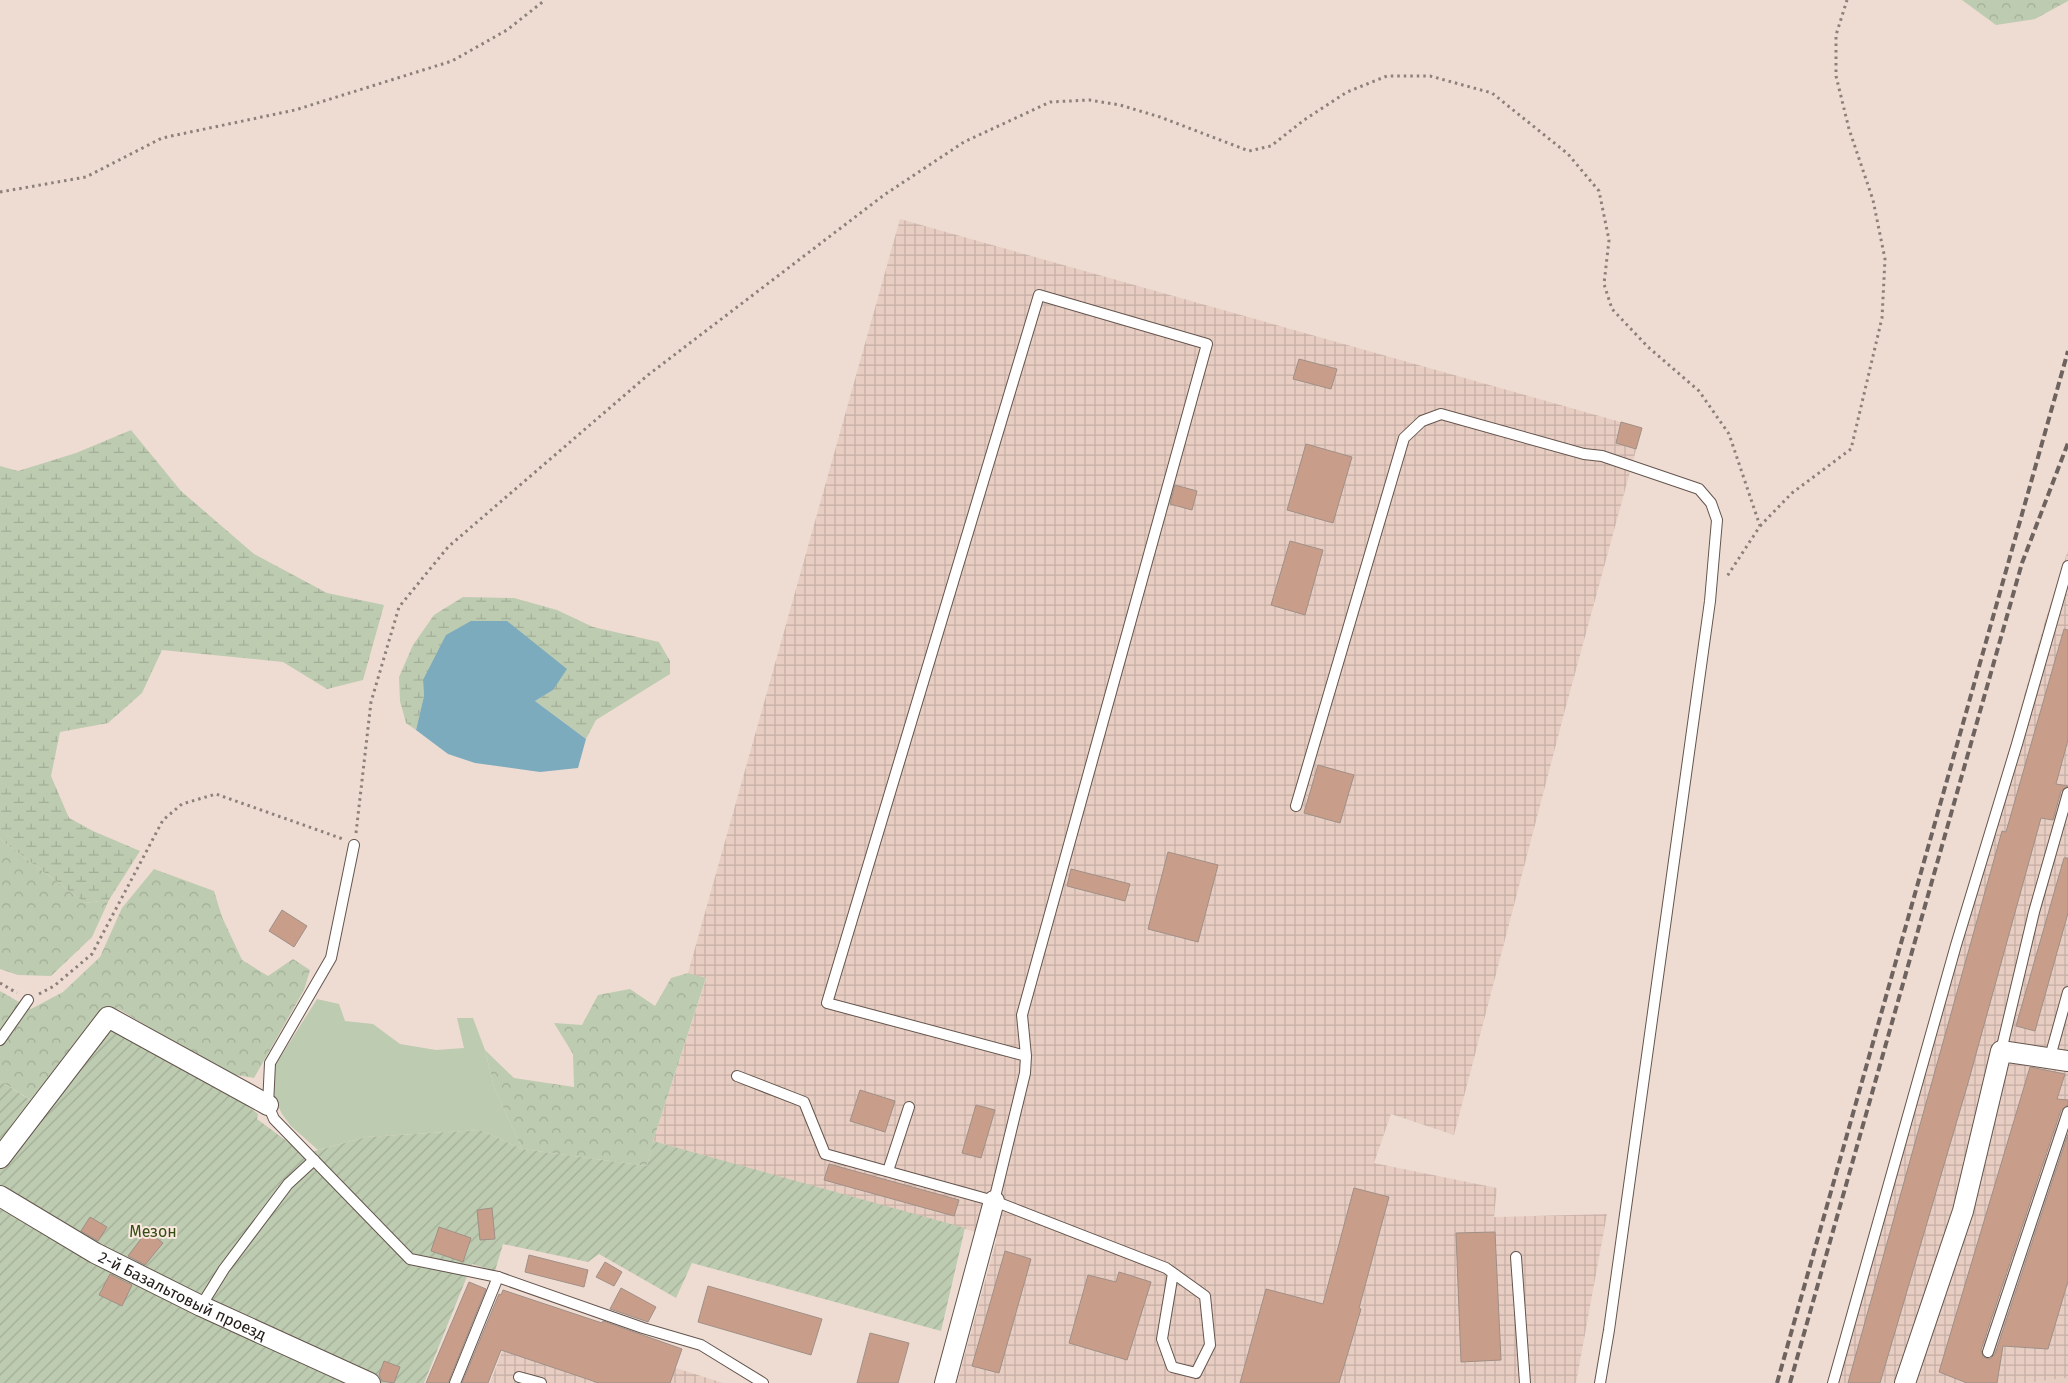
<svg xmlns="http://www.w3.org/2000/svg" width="2068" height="1383" font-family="'Fira Sans',sans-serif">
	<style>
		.built { fill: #e7cdc2 }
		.industrial { fill: url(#industrial-grid) }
		.grass { fill: #bdcbb0 }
		.forest { fill: url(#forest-crowns) }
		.wetland { fill: url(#wetland-marsh) }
		.garden { fill: url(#garden-furrows) }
		.water { fill: #7cabbe }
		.building { fill: #c89e8a; stroke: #a08f87 }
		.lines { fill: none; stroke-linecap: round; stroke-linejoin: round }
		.service-casing { stroke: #64554d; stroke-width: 12 }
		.minor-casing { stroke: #64554d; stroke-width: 22 }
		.path { stroke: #8c807a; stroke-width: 3; stroke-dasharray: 2.5 4; stroke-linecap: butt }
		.service { stroke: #fff; stroke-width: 10 }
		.minor { stroke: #fff; stroke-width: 20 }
		.rail { stroke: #6e635e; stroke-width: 4; stroke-dasharray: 8 4; stroke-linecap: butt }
		.labels { text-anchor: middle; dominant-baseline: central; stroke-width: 4; stroke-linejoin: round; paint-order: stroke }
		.park-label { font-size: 16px; fill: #354d14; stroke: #fbe9e0 }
		.street-label { font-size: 16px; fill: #211a17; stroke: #fbe9e0 }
	</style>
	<defs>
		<pattern id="industrial-grid" width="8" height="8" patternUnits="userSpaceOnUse" patternTransform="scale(1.25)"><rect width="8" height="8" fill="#e7cdc2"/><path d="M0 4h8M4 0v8" fill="none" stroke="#c6afa6"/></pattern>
		<pattern id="forest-crowns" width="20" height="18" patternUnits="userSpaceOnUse" patternTransform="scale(1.25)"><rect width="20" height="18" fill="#bdcbb0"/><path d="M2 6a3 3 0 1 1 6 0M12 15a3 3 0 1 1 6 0" fill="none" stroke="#a2ae97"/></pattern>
		<pattern id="wetland-marsh" width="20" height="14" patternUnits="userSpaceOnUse" patternTransform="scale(1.25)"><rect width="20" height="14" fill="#bdcbb0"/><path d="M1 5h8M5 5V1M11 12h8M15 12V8" fill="none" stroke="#a2ae97"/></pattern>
		<pattern id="garden-furrows" width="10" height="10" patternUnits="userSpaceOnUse" patternTransform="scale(1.25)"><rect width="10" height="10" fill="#bdcbb0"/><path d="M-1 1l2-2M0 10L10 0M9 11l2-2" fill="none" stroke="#a2ae97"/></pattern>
	</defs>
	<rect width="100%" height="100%" fill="#eedcd3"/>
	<path class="built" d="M 2068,1378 L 2068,1383 L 2026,1383 Z"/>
	<g class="industrial">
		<path d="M 900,219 L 1642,428 L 1565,710 L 1454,1135 L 1391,1114 L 1374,1163 L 1497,1188 L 1494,1217 L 1607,1214 L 1576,1383 L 957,1383 L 997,1238 L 653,1141 L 706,979 L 688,973 Z"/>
		<path d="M 2068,550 L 2068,1378 L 2026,1383 L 1833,1383 L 2044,624 Z"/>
		<path d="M 515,1317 L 723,1383 L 490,1383 Z"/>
	</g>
	<path class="grass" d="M 317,999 L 339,1004 L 345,1021 L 373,1024 L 400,1044 L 436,1050 L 464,1048 L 457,1018 L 473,1018 L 485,1050 L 494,1087 L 522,1149 L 480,1130 L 366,1137 L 318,1150 L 291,1126 L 282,1114 L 273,1095 L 274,1067 Z"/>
	<g class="forest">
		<path d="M 1962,0 L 2068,0 L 2068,1 L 2035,19 L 1996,25 Z"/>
		<path d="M 0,839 L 85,903 L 109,900 L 92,937 L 51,976 L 18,975 L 0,969 Z"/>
		<path d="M 154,869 L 214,891 L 222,917 L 242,960 L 268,976 L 293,959 L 310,970 L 304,990 L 254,1078 L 225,1073 L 120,1010 L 108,1006 L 31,1100 L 0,1081 L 0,991 L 31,1009 L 63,992 L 100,957 L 122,908 Z"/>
		<path d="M 688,973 L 706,978 L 653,1141 L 647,1166 L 522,1149 L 494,1087 L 485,1050 L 514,1078 L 574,1087 L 573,1054 L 554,1023 L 582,1025 L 598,995 L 630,989 L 655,1006 L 671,978 Z"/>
	</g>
	<g class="wetland">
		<path d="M 131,430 L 181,491 L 254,554 L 327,593 L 384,605 L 363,680 L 327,689 L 283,662 L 162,650 L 142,693 L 108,723 L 60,732 L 51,776 L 69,818 L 93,831 L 140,851 L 109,900 L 85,903 L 0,839 L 0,466 L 18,471 L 76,453 Z"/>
		<path d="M 463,597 L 514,598 L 557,610 L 593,627 L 659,642 L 670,661 L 670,674 L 596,720 L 586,739 L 535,701 L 553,690 L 423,680 L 424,696 L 416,730 L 406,723 L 400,701 L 399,677 L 413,645 L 434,615 Z"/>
	</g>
	<path class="garden" d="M 111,1030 L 217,1083 L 258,1114 L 257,1119 L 304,1154 L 366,1137 L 480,1130 L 522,1149 L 647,1166 L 653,1141 L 965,1228 L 941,1331 L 692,1263 L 676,1298 L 599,1254 L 588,1262 L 503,1244 L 495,1271 L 472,1264 L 424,1383 L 0,1383 L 0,1081 L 48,1111 Z"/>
	<path class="water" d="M 471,621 L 507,621 L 567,669 L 553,690 L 535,701 L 586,739 L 578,768 L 540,772 L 475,763 L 448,754 L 416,730 L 424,696 L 423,680 L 446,635 Z"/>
	<g class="building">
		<path d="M 1299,359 L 1337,369 L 1331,389 L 1293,379 Z"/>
		<path d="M 1621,422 L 1642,428 L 1636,449 L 1616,443 Z"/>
		<path d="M 1306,444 L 1352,457 L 1333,523 L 1287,510 Z"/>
		<path d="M 1175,485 L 1197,491 L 1192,510 L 1170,504 Z"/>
		<path d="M 1290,541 L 1323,550 L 1305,615 L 1271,605 Z"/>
		<path d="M 2064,629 L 2068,630 L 2068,740 L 2056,784 L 2068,786 L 2061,791 L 2053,820 L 2041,818 L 1968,1083 L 1880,1383 L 1848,1383 L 2002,831 L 2006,832 Z"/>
		<path d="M 1318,765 L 1354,775 L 1340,823 L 1304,813 Z"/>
		<path d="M 1168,852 L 1218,865 L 1198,942 L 1148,929 Z"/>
		<path d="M 2064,858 L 2068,858 L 2068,913 L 2035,1031 L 2016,1026 Z"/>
		<path d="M 1071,869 L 1130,884 L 1125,901 L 1067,886 Z"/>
		<path d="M 282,910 L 307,926 L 294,947 L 269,931 Z"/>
		<path d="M 2030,1067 L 2065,1074 L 2057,1099 L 2068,1100 L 2068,1105 L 2061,1110 L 1981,1350 L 1983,1357 L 1990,1359 L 1995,1354 L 2068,1134 L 2068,1281 L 2048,1349 L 2003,1346 L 1997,1383 L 1967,1383 L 1939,1372 Z"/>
		<path d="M 860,1090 L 895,1101 L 885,1132 L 850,1121 Z"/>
		<path d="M 976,1105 L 995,1110 L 981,1158 L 962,1153 Z"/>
		<path d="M 829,1164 L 959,1200 L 954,1216 L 824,1180 Z"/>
		<path d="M 1354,1188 L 1389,1197 L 1359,1308 L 1361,1309 L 1339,1383 L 1240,1383 L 1266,1289 L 1323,1304 Z"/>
		<path d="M 492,1208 L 495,1239 L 480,1240 L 477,1210 Z"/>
		<path d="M 90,1217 L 107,1227 L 98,1241 L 81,1231 Z"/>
		<path d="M 439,1227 L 471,1238 L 463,1262 L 431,1251 Z"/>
		<path d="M 147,1231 L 163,1243 L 145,1265 L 128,1256 Z"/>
		<path d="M 1495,1232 L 1501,1360 L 1461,1362 L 1456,1233 Z"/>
		<path d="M 1005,1251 L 1031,1259 L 999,1373 L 972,1366 Z"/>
		<path d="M 529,1255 L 588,1270 L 584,1287 L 525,1272 Z"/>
		<path d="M 605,1262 L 622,1272 L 614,1286 L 596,1277 Z"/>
		<path d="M 1119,1272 L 1151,1282 L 1127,1360 L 1069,1343 L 1088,1275 L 1116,1282 Z"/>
		<path d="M 110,1274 L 132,1285 L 122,1306 L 99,1295 Z"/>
		<path d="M 469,1282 L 486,1289 L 448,1383 L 426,1383 Z"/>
		<path d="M 708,1286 L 822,1319 L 811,1355 L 698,1322 Z"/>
		<path d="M 621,1288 L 656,1307 L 648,1322 L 610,1309 Z"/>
		<path d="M 503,1290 L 602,1323 L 603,1321 L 682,1349 L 670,1383 L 599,1383 L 501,1350 L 488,1383 L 462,1383 L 499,1294 L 501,1295 Z"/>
		<path d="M 870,1333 L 909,1343 L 898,1383 L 857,1383 Z"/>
		<path d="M 384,1361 L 400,1367 L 394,1383 L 382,1381 L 379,1375 Z"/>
	</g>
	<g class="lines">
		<g class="service-casing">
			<g id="service">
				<path d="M 1296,806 L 1404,438 L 1422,421 L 1441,414 L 1584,454 L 1602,456 L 1699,489 L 1711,503 L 1717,520 L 1710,601 L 1609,1330 L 1600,1383"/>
				<path d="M 354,845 L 331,958 L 270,1063 L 268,1105 L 274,1119 L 410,1259 L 498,1277 L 643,1328 L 701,1345 L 763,1383"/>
				<path d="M 0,1040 L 28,1000"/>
				<path d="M 2001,1051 L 2034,912 L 2068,793"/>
				<path d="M 2050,1057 L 2068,992"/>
				<path d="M 737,1076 L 804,1102 L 825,1154 L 994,1201 L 1166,1268 L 1205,1296 L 1210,1345 L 1196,1373 L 1172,1367 L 1162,1339 L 1173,1273"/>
				<path d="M 888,1171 L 909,1107"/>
				<path d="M 994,1201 L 1025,1073 L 1026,1056 L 1022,1015 L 1207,344 L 1039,295 L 827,1003 L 1026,1056"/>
				<path d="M 1516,1257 L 1525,1383"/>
				<path d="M 201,1306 L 224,1269 L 288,1184 L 314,1160"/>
				<path d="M 1988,1352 L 2068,1112"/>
				<path d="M 519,1377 L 541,1383"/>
				<path d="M 455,1383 L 498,1277"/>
				<path d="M 1833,1383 L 1956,945 L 2017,744 L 2068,566"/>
			</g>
		</g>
		<g class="minor-casing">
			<g id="minor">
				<path d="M 0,1158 L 108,1017 L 268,1105"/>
				<path id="s1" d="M 0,1196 L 95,1253 L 201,1306 L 370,1383"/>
				<path d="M 945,1383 L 994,1201"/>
				<path d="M 1905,1383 L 1963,1211 L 2001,1051 L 2068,1061"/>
			</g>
		</g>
		<g class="path">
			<path d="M 0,192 L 86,177 L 162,138 L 295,110 L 452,61 L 507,30 L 545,0"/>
			<path d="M 1760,526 L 1792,493 L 1851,449 L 1882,318 L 1885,259 L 1873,200 L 1849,129 L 1836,76 L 1836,35 L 1847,0"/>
			<path d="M 356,833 L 371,702 L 399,607 L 448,547 L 648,375 L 884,195 L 964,142 L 1050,102 L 1089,100 L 1120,105 L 1160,117 L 1249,151 L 1271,146 L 1304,120 L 1347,92 L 1387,76 L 1430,76 L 1492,93 L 1568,154 L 1599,191 L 1609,240 L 1604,284 L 1612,309 L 1648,347 L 1699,391 L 1729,434 L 1760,526 L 1726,578"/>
			<path d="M 0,983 L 17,993"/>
			<path d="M 39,994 L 54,986 L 92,954 L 163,820 L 182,804 L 216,794 L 343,839"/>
		</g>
		<use href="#service" class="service"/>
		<use href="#minor" class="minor"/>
		<g class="rail">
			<path d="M 1777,1383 L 2068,351"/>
			<path d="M 1790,1383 L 2022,563 L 2068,443"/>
		</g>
	</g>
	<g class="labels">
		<g class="park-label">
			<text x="153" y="1231">Мезон</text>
		</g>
		<g class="street-label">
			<text stroke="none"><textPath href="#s1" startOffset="208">2-й Базальтовый проезд</textPath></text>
		</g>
	</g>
</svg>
